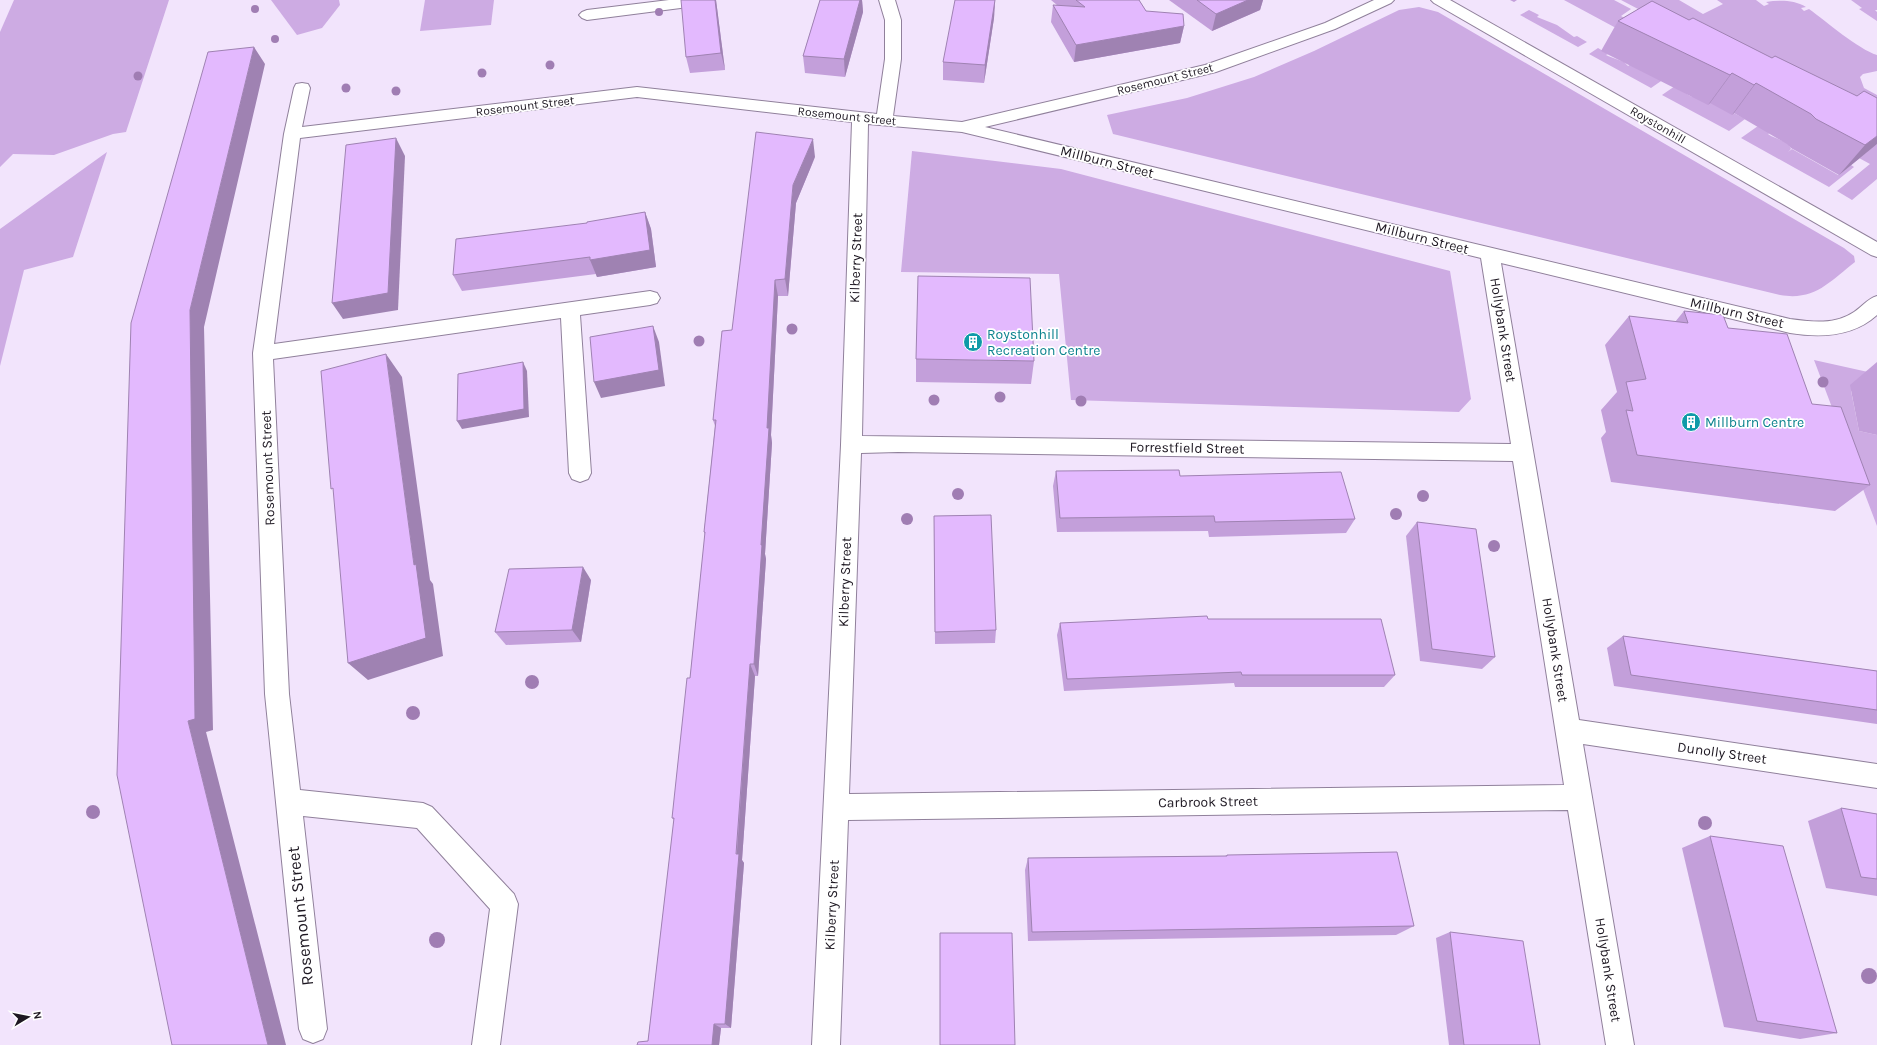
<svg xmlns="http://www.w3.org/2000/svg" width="1877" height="1045" font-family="Karla,sans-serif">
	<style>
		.green { fill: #cdabe3 }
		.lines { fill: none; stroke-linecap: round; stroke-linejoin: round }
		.minor-casing { stroke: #90809b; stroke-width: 2 }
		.minor { fill: #fff; fill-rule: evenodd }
		.tree { fill: #a07db3 }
		.wall { fill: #c39fda }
		.shaded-wall { fill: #9f82b2 }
		.building { fill: #e3b9fe; stroke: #9f82b2 }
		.labels { text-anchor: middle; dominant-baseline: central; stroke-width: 3.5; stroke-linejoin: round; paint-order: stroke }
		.far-street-label { font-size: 12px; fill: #1e1822; stroke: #fff }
		.street-label { font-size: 14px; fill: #1e1822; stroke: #fff }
		.culture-label { font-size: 14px; fill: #0d838f; stroke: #fff; text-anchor: start }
		.near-street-label { font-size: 17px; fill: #1e1822; stroke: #fff }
	</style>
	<rect width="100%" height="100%" fill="#f2e4fc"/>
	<g class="green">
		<path d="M 14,0 L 169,0 L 126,132 L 113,134 L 54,155 L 13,154 L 0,167 L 0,32 Z"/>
		<path d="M 271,0 L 339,0 L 340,5 L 322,28 L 297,35 Z"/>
		<path d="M 425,0 L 494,0 L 491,25 L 420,31 Z"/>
		<path d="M 1564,0 L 1614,0 L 1631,9 L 1621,16 L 1628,20 L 1616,28 Z"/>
		<path d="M 1621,0 L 1679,0 L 1703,14 L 1723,4 L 1717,0 L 1756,0 L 1764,6 L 1769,4 L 1766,2 C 1780,0 1794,0 1806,7 L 1801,8 L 1804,11 L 1809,9 C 1827,22 1858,49 1877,55 L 1877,71 L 1863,74 L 1860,77 L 1864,88 L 1877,95 L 1877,108 L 1680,31 Z"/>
		<path d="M 1851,0 L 1877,0 L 1877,10 L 1875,10 L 1877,12 L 1877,21 L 1859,9 L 1862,8 Z"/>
		<path d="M 1419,7 L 1438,12 L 1844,248 L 1854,256 L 1855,262 C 1829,282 1815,301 1780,295 L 1113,134 L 1107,115 L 1187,98 L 1254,77 L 1314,51 L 1399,10 Z"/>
		<path d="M 1529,10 L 1539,15 L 1537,17 L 1557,25 L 1574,37 L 1577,36 L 1587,42 L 1578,47 L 1520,15 Z"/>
		<path d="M 1598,48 L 1608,54 L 1606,55 L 1608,56 L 1624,62 L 1628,66 L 1633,63 L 1664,79 L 1651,88 L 1589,54 Z"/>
		<path d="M 1675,86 L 1690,96 L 1713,102 L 1745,119 L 1729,131 L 1662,95 Z"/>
		<path d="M 1758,126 L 1770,133 L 1768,134 L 1771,136 L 1788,143 L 1791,149 L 1788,152 L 1792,149 L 1838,175 L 1851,165 L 1854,167 L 1829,187 L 1741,138 Z"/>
		<path d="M 1877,144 L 1877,179 L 1852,200 L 1837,191 L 1870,164 L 1859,158 Z"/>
		<path d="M 912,151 L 1061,169 L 1450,271 L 1471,399 L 1459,412 L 1071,400 L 1059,274 L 901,272 Z"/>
		<path d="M 107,152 L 73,257 L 24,270 L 0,366 L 0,229 Z"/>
		<path d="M 1814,360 L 1877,374 L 1851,391 L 1859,431 L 1877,435 L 1877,526 Z"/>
	</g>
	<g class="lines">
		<g class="minor-casing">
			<g id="minor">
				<path d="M 669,0 L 712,0 L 709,3 L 704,5 L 587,20 L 582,18 L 579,15 L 582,12 L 587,10 Z"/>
				<path d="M 879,0 L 895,0 L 901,20 L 901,59 L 893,116 L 962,122 L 1205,65 L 1325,23 L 1374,0 L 1394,0 L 1391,3 L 1335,29 L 1216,72 L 985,127 L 1790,319 C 1812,322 1835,325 1854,312 C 1862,307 1867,299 1877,296 L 1877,315 C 1853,337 1821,338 1790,333 L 1501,263 L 1579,720 L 1877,764 L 1877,788 L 1583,744 L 1634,1045 L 1606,1045 L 1568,810 L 848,820 L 840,1045 L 812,1045 L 841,445 L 852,122 L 637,97 L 300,138 L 274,344 L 650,291 L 657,293 L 660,298 L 657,303 L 650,305 L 580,315 L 591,473 L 588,479 L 580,482 L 572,479 L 569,473 L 561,318 L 273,359 L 289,694 L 300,790 L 423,803 L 432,807 L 514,894 L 518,904 L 500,1045 L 472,1045 L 490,909 L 417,828 L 303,816 L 327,1029 L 323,1039 L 313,1043 L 303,1039 L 299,1029 L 265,694 L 253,353 L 284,134 L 294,88 L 296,84 L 302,83 L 308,84 L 310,88 L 302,127 L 637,87 L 877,114 L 885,59 L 885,20 ZM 868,124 L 962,132 L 1481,258 L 1511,444 L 862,436 ZM 898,452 L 1513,461 L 1564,785 L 849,794 L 861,453 Z"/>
				<path d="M 1431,0 L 1450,0 L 1877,242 L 1877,257 L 1871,255 L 1434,3 Z"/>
			</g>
		</g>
		<use href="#minor" class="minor"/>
	</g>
	<g class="tree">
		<circle cx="255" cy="9" r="4"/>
		<circle cx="659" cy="12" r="4"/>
		<circle cx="275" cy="39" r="4"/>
		<circle cx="550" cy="65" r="4.5"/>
		<circle cx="482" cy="73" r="4.5"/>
		<circle cx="138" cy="76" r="4.5"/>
		<circle cx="346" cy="88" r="4.5"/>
		<circle cx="396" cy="91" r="4.5"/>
		<circle cx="792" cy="329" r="5.5"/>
		<circle cx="699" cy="341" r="5.5"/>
		<circle cx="1823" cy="382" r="5.5"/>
		<circle cx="1000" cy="397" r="5.5"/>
		<circle cx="934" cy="400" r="5.5"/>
		<circle cx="1081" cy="401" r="5.5"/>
		<circle cx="958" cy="494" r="6"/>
		<circle cx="1423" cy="496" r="6"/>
		<circle cx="1396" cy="514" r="6"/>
		<circle cx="907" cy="519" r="6"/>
		<circle cx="1494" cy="546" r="6"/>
		<circle cx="532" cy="682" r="7"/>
		<circle cx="413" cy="713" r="7"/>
		<circle cx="93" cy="812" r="7"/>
		<circle cx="1705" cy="823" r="7"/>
		<circle cx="437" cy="940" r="8"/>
		<circle cx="1869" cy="976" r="8"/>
	</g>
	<g class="wall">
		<path d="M 716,0 L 725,70 L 690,73 L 686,57 Z"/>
		<path d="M 820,0 L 862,0 L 863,12 L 845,77 L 805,73 L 803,56 Z"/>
		<path d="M 995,0 L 994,18 L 984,83 L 943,80 L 943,62 Z"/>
		<path d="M 1051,0 L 1139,0 L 1146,11 L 1184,26 L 1180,43 L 1074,62 L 1051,22 L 1053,5 L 1057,5 Z"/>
		<path d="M 1169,0 L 1263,0 L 1260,10 L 1212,31 Z"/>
		<path d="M 1510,0 L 1517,0 L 1514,2 Z"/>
		<path d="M 1652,1 L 1877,144 L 1839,175 L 1791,148 L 1787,144 L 1734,113 L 1732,115 L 1710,103 L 1708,105 L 1601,51 L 1618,21 Z"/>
		<path d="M 815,157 L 796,203 L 788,296 L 778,296 L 771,435 L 772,443 L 765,554 L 766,559 L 758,676 L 755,676 L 742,860 L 744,863 L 731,1028 L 721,1028 L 719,1045 L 637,1045 L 648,1041 L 674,820 L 672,818 L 690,678 L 705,535 L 704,532 L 715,426 L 713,420 L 732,330 Z"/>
		<path d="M 645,212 L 651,229 L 656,267 L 597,277 L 596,274 L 462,291 L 453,275 L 587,223 Z"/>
		<path d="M 1684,311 L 1728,328 L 1812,404 L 1870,485 L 1835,511 L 1611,482 L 1601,438 L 1606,432 L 1601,410 L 1617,392 L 1605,345 L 1629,316 L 1675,322 Z"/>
		<path d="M 916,359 L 1034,361 L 1031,384 L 916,382 Z"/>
		<path d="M 1877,362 L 1877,435 L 1859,431 L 1850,385 Z"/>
		<path d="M 1056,471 L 1180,476 L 1355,519 L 1346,533 L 1209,537 L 1208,531 L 1057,532 L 1053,486 Z"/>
		<path d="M 934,516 L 996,630 L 995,643 L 935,644 Z"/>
		<path d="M 1417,522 L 1495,657 L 1482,669 L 1420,661 L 1406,536 Z"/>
		<path d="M 591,580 L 581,642 L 506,645 L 495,632 Z"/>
		<path d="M 1208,619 L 1395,675 L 1384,687 L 1235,687 L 1234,683 L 1064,691 L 1057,635 L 1060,623 Z"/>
		<path d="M 1623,636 L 1877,671 L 1877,724 L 1614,686 L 1607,648 Z"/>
		<path d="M 1841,808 L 1877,814 L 1877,896 L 1826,888 L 1808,821 Z"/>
		<path d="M 1710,836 L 1837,1033 L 1800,1039 L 1724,1027 L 1682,848 Z"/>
		<path d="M 1227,855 L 1414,926 L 1396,935 L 1028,941 L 1025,870 L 1028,858 L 1225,856 Z"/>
		<path d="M 1450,932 L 1540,1045 L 1449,1045 L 1436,938 Z"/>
	</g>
	<g class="shaded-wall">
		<path d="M 715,0 L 716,0 L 725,70 L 721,53 Z"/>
		<path d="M 860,0 L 862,0 L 863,12 L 845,77 L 844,59 Z"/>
		<path d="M 995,0 L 994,18 L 984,83 L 985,65 Z"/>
		<path d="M 1248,0 L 1263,0 L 1260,10 L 1212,31 L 1216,14 Z"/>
		<path d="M 1184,26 L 1180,43 L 1074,62 L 1076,45 Z"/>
		<path d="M 254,47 L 265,64 L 204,327 L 213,730 L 206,732 L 286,1045 L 268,1045 L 188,721 L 190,310 Z"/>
		<path d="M 1732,73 L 1710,103 L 1708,105 L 1730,75 Z"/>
		<path d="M 1756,83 L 1734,113 L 1732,115 L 1754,85 Z"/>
		<path d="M 1877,136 L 1877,144 L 1839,175 L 1865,145 Z"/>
		<path d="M 396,138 L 405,156 L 398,310 L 343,319 L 332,303 Z"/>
		<path d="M 813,139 L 815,157 L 796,203 L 788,296 L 785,279 L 793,185 Z"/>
		<path d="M 645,212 L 651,229 L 656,267 L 597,277 L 590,260 Z"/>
		<path d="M 775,280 L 778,296 L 771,435 L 772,443 L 765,554 L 766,559 L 758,676 L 754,664 Z"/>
		<path d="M 653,326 L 659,342 L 665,386 L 601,398 L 594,382 Z"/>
		<path d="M 386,354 L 402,377 L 430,580 L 433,584 L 443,656 L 368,680 L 348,663 L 414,565 Z"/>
		<path d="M 523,362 L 527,371 L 529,417 L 462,429 L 457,421 Z"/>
		<path d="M 583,567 L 591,580 L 581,642 L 572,630 Z"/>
		<path d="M 750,664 L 755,676 L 742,860 L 744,863 L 731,1028 L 725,1024 Z"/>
		<path d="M 714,1024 L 721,1028 L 719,1045 L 712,1045 Z"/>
	</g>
	<g class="building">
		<path d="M 681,0 L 715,0 L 721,53 L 686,57 Z"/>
		<path d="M 820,0 L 860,0 L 844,59 L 803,56 Z"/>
		<path d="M 955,0 L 995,0 L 985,65 L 943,62 Z"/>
		<path d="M 1076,0 L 1139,0 L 1146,11 L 1183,14 L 1184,26 L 1076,45 L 1053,5 L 1085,7 Z"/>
		<path d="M 1197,0 L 1248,0 L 1216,14 Z"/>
		<path d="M 1652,1 L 1689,20 L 1693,18 L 1772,58 L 1775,56 L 1857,96 L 1864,91 L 1877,98 L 1877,136 L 1865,145 L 1816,119 L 1811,114 L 1756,83 L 1754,85 L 1732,73 L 1730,75 L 1618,21 Z"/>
		<path d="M 254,47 L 190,310 L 195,719 L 188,721 L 268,1045 L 172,1045 L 117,775 L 131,323 L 208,52 Z"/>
		<path d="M 756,132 L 813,139 L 793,185 L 785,279 L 775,280 L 767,428 L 769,428 L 761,545 L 762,545 L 754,664 L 750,664 L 736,854 L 739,854 L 725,1024 L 714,1024 L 712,1045 L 637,1045 L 638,1042 L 648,1041 L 674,818 L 672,818 L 687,678 L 690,678 L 705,532 L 704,532 L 716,420 L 713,420 L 722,331 L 732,330 Z"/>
		<path d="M 396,138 L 388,293 L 332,303 L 346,145 Z"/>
		<path d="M 645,212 L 650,250 L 590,260 L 590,257 L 453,275 L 456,239 L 587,223 L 587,222 Z"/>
		<path d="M 918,276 L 1030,278 L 1034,361 L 916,359 Z"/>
		<path d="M 1684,311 L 1723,315 L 1728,328 L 1787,334 L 1812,404 L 1841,407 L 1870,485 L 1637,455 L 1626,410 L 1633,411 L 1626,382 L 1646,379 L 1629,316 L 1688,323 Z"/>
		<path d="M 653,326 L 659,370 L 594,382 L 590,337 Z"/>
		<path d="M 386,354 L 414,565 L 416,564 L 426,638 L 348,663 L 333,488 L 331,489 L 321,371 Z"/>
		<path d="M 523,362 L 524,409 L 457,421 L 458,374 Z"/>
		<path d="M 1179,470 L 1180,476 L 1341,472 L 1355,519 L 1215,522 L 1214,516 L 1060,518 L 1056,471 Z"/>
		<path d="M 991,515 L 996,630 L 935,632 L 934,516 Z"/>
		<path d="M 1417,522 L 1476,529 L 1495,657 L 1432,649 Z"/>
		<path d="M 583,567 L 572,630 L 495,632 L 509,569 Z"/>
		<path d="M 1207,616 L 1208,619 L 1381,619 L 1395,675 L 1242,675 L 1241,672 L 1067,679 L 1060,623 Z"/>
		<path d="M 1623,636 L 1877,671 L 1877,710 L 1631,675 Z"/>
		<path d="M 1841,808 L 1877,814 L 1877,879 L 1861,877 Z"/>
		<path d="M 1710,836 L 1783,846 L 1837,1033 L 1757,1021 Z"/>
		<path d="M 1397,852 L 1414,926 L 1032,932 L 1028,858 L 1227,856 L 1227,855 Z"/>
		<path d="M 1450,932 L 1523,941 L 1540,1045 L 1464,1045 Z"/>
		<path d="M 940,933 L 1012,933 L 1015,1045 L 940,1045 Z"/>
	</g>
	<defs>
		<g id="building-disc" transform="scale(1)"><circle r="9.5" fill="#0f9aa8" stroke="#fff"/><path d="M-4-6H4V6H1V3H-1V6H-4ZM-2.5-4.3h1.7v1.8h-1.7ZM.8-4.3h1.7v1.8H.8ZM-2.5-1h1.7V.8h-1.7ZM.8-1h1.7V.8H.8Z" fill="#fff"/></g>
	</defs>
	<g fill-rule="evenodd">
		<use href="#building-disc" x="973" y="342"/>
		<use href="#building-disc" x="1691" y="422"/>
	</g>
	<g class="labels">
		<g class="far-street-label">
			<text transform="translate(1165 79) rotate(-14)">Rosemount Street</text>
			<text transform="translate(525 106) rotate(-7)">Rosemount Street</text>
			<text transform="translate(847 116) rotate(6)">Rosemount Street</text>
			<text transform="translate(1658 125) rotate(30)">Roystonhill</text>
		</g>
		<g class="street-label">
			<text transform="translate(1107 162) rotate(14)">Millburn Street</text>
			<text transform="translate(1422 238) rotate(14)">Millburn Street</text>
			<text transform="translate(856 258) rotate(-88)">Kilberry Street</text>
			<text transform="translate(1737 313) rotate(13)">Millburn Street</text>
			<text transform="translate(1503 330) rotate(81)">Hollybank Street</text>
			<text transform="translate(1187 448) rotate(1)">Forrestfield Street</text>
			<text transform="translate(268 468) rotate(-92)">Rosemount Street</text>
			<text transform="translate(845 582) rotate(-88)">Kilberry Street</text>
			<text transform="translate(1555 650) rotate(81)">Hollybank Street</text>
			<text transform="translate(1722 753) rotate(8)">Dunolly Street</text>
			<text transform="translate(1208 802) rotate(-1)">Carbrook Street</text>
			<text transform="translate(832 905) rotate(-87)">Kilberry Street</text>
			<text transform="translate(1608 970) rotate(81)">Hollybank Street</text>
		</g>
		<g class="culture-label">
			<text x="987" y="334">Roystonhill<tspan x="987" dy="16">Recreation Centre</tspan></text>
			<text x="1705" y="422">Millburn Centre</text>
		</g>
		<g class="near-street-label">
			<text transform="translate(300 916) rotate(-96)">Rosemount Street</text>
		</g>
	</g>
	<g transform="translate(28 1017) rotate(80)" stroke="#ffffff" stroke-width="3" paint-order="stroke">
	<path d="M0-3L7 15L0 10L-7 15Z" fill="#1e1822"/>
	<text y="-6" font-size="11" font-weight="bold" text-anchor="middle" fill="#1e1822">N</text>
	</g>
</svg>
